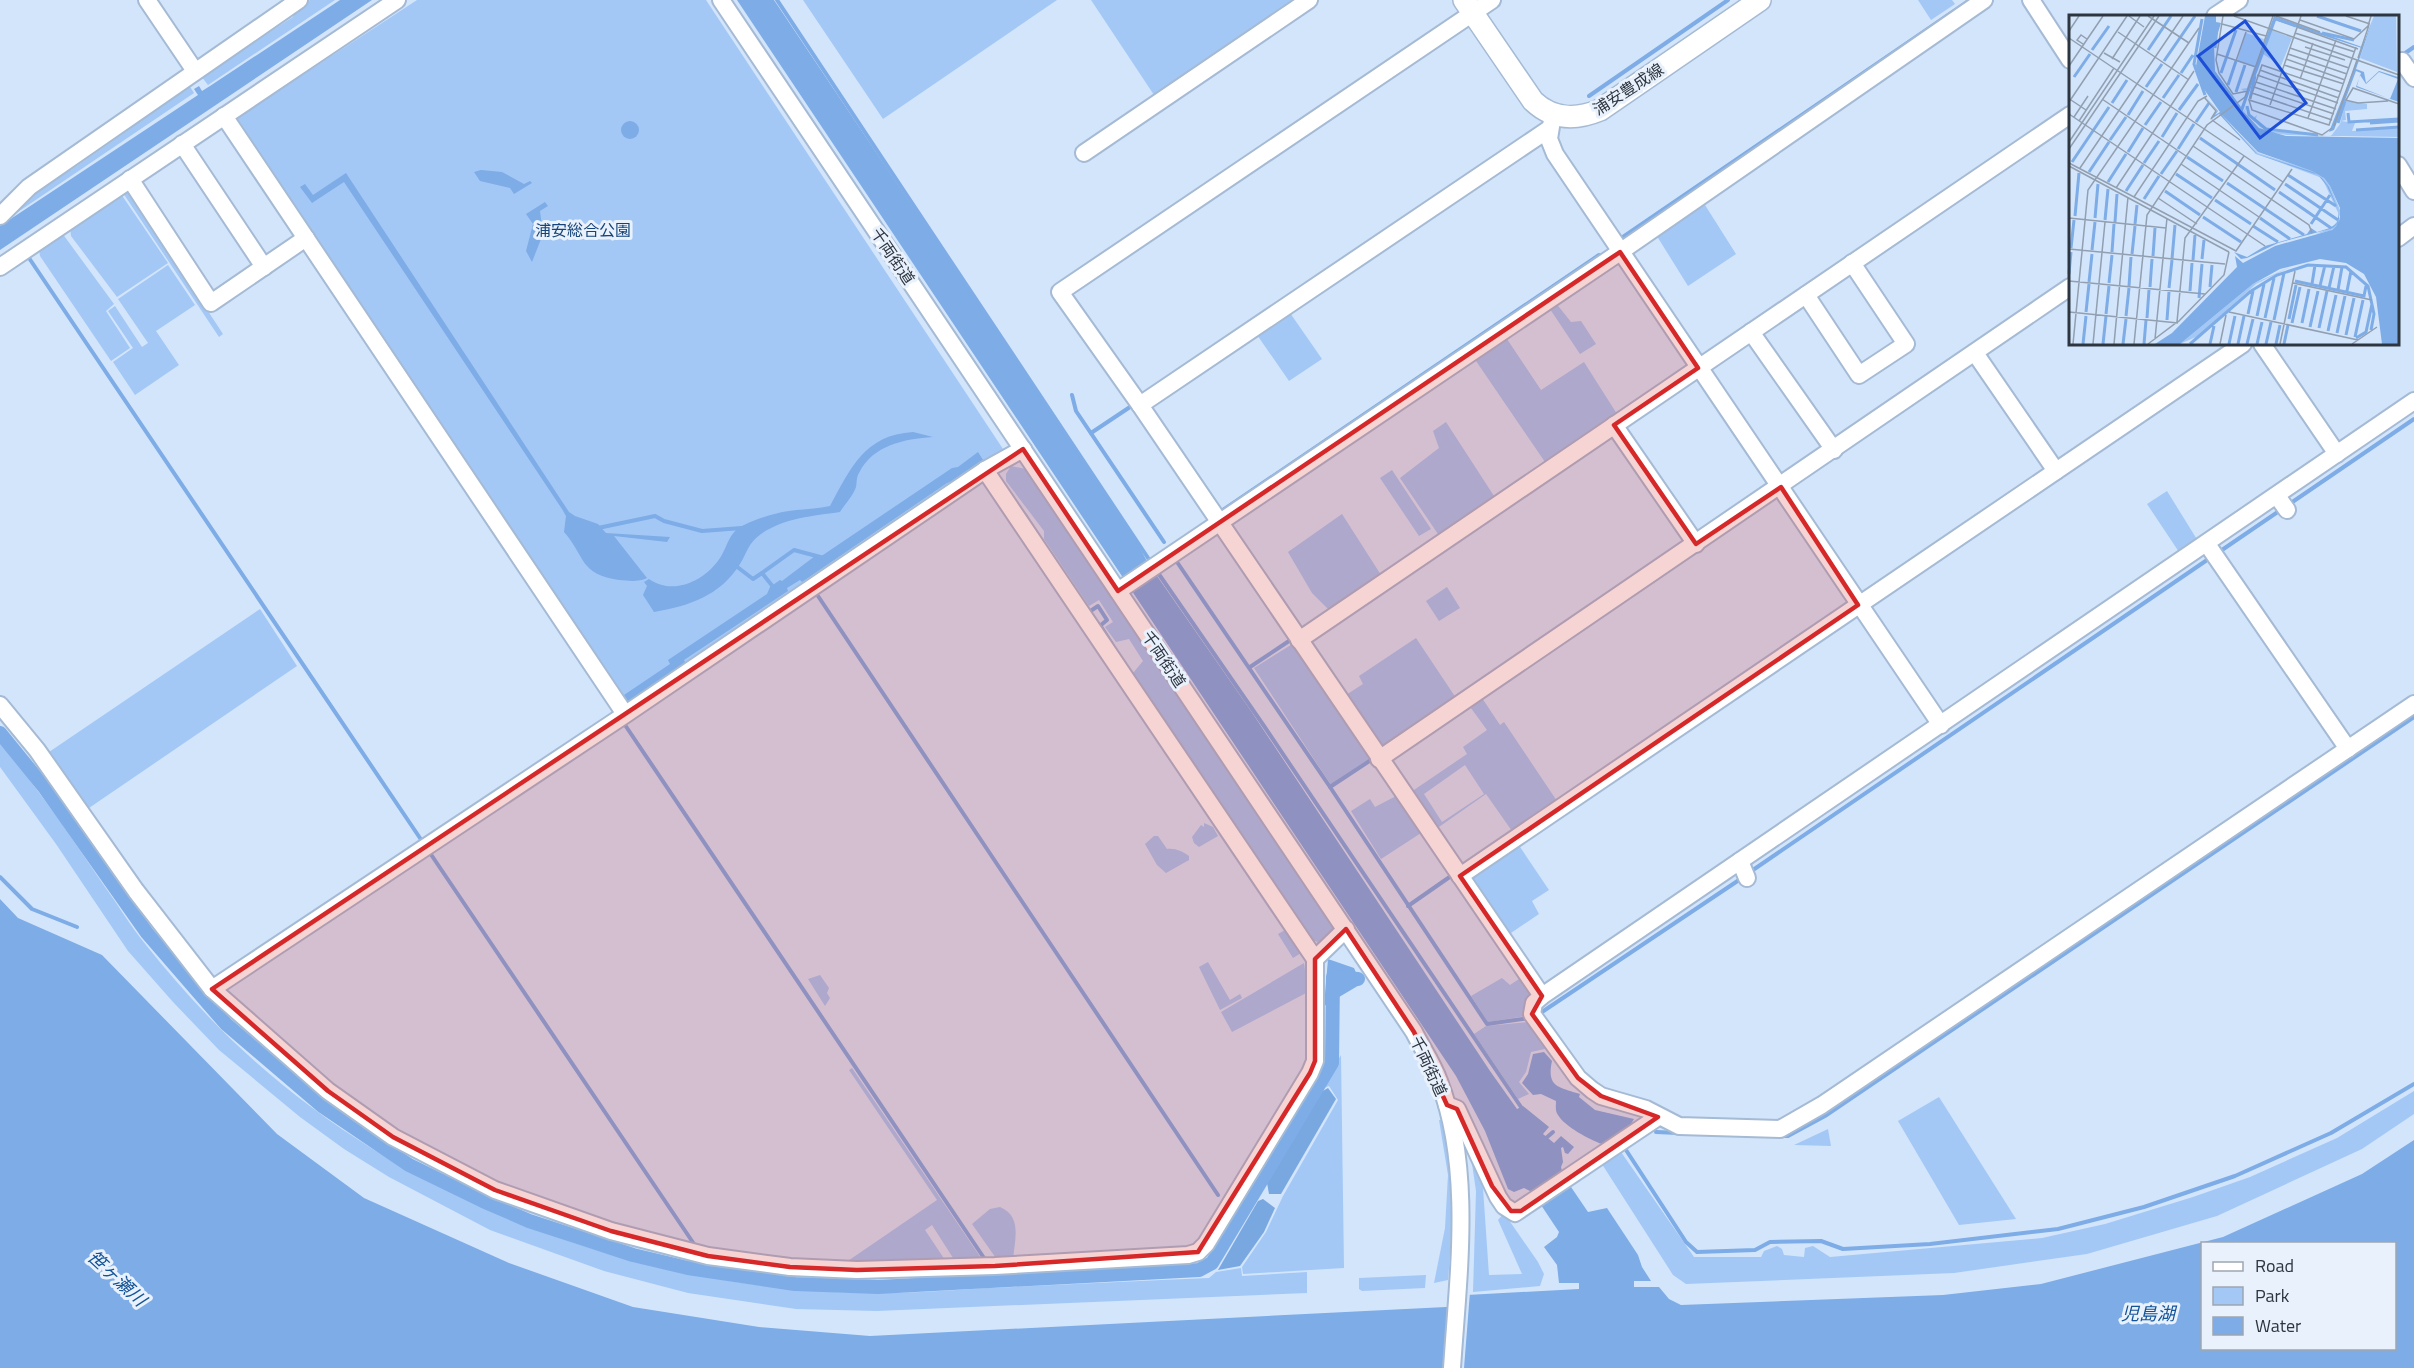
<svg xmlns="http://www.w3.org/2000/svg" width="2414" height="1368" font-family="'Titillium Web','Noto Sans JP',sans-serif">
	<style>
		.green { fill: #a3c8f6; fill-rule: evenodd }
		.forest { fill: #79a8e1 }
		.water { fill: #7eace6; fill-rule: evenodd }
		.pier { fill: #d3e5fb }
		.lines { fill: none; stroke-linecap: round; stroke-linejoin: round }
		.stream { stroke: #7eace6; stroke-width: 4 }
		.canal { stroke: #7eace6; stroke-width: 14 }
		.minor-casing { stroke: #a5bad4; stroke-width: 20 }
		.major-casing { stroke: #a5bad4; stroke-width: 24 }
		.minor { stroke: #fff; stroke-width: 16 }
		.major { stroke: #fff; stroke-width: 21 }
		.marked { fill: #d62828; fill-opacity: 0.2; stroke: #d62828; stroke-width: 4.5; stroke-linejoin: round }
		.labels { text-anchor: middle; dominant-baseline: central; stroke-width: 6; stroke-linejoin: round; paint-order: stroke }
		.street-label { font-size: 16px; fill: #2d3640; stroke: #e8f1fc }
		.park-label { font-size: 16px; fill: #164479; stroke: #e8f1fc }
		.water-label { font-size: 18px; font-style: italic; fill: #125296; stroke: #e8f1fc }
		.inset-river { fill: none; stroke: #7eace6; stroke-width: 3 }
		.inset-road { fill: none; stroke: #919fb0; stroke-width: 1.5 }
		.view { fill: #1d4ed8; fill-opacity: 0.15; stroke: #1d4ed8; stroke-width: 3 }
		.inset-edge { fill: none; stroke: #2d3640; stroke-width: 3 }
	</style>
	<rect width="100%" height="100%" fill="#d3e5fb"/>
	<g class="green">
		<path d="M 310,0 L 335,0 L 208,85 L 201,76 L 293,17 L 295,9 Z"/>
		<path d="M 417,0 L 706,0 L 1005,452 L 629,708 L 235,126 L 237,118 Z"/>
		<path d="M 803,0 L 1057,0 L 883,119 Z"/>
		<path d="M 1091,0 L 1296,0 L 1154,95 Z"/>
		<path d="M 1918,0 L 1952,0 L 1955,4 L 1931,20 Z"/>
		<path d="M 187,82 L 194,93 L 9,218 L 25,196 L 60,173 L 71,170 L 130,129 L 137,121 Z"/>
		<path d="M 128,189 L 223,334 L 219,337 L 123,193 Z"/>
		<path d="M 121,194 L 168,263 L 117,297 L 71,236 L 70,227 Z"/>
		<path d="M 1698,203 L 1702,207 L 1705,205 L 1736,254 L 1688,286 L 1655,233 Z"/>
		<path d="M 62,233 L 114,304 L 106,311 L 130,348 L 111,361 L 40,256 L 39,249 Z"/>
		<path d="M 168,265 L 195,305 L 156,331 L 179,365 L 135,395 L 113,362 L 133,348 L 108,311 L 115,306 L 142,347 L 148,343 L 118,299 Z"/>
		<path d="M 1555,302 L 1571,322 L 1581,321 L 1596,344 L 1580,354 L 1548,306 Z"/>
		<path d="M 1288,310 L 1322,359 L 1289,381 L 1255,332 Z"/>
		<path d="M 1505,336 L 1541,390 L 1584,362 L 1617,414 L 1545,462 L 1474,358 Z"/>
		<path d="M 1446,422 L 1494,496 L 1438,534 L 1400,478 L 1439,448 L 1433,431 Z"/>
		<path d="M 1011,466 L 1026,469 L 1332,923 L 1333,929 L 1319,945 L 1316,941 L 1313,942 L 1133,673 L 1143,661 L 1129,639 L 1116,642 L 1105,627 L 1113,622 L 1099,600 L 1089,606 L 1044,539 L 1044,531 L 1006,481 L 1006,474 Z"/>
		<path d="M 1392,470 L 1431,529 L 1419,536 L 1380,478 Z"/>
		<path d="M 2167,491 L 2198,541 L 2179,552 L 2147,504 Z"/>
		<path d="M 1342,514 L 1381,575 L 1329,610 L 1312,593 L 1288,552 Z"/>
		<path d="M 1447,587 L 1460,608 L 1439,621 L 1426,601 Z"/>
		<path d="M 260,609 L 297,666 L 89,808 L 49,752 Z"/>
		<path d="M 1416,638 L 1456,698 L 1381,748 L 1346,695 L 1363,684 L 1359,676 Z"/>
		<path d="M 1294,643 L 1372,757 L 1331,785 L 1254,668 Z"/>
		<path d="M 1482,698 L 1500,725 L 1504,722 L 1557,801 L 1512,831 L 1486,794 L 1436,829 L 1411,792 L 1467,754 L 1463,747 L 1487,730 L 1468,704 ZM 1465,765 L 1484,794 L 1442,822 L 1424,794 Z"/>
		<path d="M 0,743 C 38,788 72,838 105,887 C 119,906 131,927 146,945 C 165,969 186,993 207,1015 C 377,1194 636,1294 882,1293 C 917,1293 953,1290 988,1288 C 1062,1285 1136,1281 1209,1278 L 1216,1272 L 1241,1268 L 1242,1276 L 1307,1272 L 1307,1293 L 877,1311 L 796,1309 L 688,1293 L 604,1271 L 490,1230 L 389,1177 L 344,1149 L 300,1117 L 219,1050 L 173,1002 L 128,951 L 56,844 L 0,767 Z"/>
		<path d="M 1398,795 L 1421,833 L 1381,859 L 1351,811 L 1370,799 L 1375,807 Z"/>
		<path d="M 1204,823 L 1213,827 L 1218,836 L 1199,847 L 1194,843 L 1192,837 L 1201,825 L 1204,827 Z"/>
		<path d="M 1154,836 L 1158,836 L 1167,849 C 1175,848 1182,851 1189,856 L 1189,860 L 1166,873 L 1157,865 L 1145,844 Z"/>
		<path d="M 1518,844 L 1549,890 L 1532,901 L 1539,914 L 1508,935 L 1469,877 Z"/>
		<path d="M 1287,929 L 1301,953 L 1293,958 L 1278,934 Z"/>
		<path d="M 1208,962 L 1230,1000 L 1240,994 L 1242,998 L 1220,1010 L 1199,967 Z"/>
		<path d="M 1304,963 L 1308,992 L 1232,1032 L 1221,1012 Z"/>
		<path d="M 820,975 L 829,988 L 827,993 L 830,998 L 825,1006 L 808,979 Z"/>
		<path d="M 1522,977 L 1532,994 L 1526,1016 L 1488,1022 L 1471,996 L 1502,978 L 1510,985 Z"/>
		<path d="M 1529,1022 L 1549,1048 L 1531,1052 L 1526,1072 L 1519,1082 L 1529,1094 L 1518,1099 L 1474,1034 L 1486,1026 Z"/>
		<path d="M 1341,1055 L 1344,1268 L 1243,1274 L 1242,1267 L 1266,1232 L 1283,1196 L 1338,1100 L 1329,1086 L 1321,1089 Z"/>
		<path d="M 852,1068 L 981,1258 L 955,1261 L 932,1225 L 925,1230 L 947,1263 L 842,1265 L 937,1200 L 849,1070 Z"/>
		<path d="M 2414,1091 L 2414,1114 L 2362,1149 L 2217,1216 L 2087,1254 L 1954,1273 L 1686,1284 L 1673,1275 L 1600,1161 L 1616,1149 L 1619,1153 L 1621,1152 L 1694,1257 L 1761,1257 L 1764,1251 L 1777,1246 L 1782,1249 L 1784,1255 L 1804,1257 L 1805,1248 L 1813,1246 L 1830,1257 L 2042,1238 L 2105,1224 L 2193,1197 L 2250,1177 L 2337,1138 Z"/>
		<path d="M 1939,1097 L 2016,1219 L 1959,1225 L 1898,1121 Z"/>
		<path d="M 1439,1120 L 1442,1120 C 1453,1176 1453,1223 1448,1280 L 1434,1283 L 1445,1228 L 1448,1175 Z"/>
		<path d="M 1828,1129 L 1831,1146 L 1794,1145 Z"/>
		<path d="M 1470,1150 L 1483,1188 L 1489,1275 L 1522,1274 L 1498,1220 L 1504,1213 L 1538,1262 L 1544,1274 L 1540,1286 L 1473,1292 L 1476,1191 Z"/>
		<path d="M 1000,1207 C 1022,1216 1015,1239 1013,1259 L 998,1261 L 972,1224 L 990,1209 Z"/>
		<path d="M 1426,1275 L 1425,1288 L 1362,1291 L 1359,1289 L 1359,1278 Z"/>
	</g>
	<g class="forest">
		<path d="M 1328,1088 L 1336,1099 L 1281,1194 L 1269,1194 L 1267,1183 L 1321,1092 Z"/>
		<path d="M 1263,1199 L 1275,1208 L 1264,1232 L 1240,1266 L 1218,1270 L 1258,1201 Z"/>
	</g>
	<g class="water">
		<path d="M 340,0 L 372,0 L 0,250 L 0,226 L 198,95 L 194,89 L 199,86 L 202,91 L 210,86 Z"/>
		<path d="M 737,0 L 774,0 L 1132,534 L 1148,563 L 1251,711 L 1490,1071 L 1517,1109 L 1523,1106 L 1549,1127 L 1543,1134 L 1554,1143 L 1561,1136 L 1574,1147 L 1568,1154 L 1565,1153 L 1563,1147 L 1561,1148 L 1563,1162 L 1561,1167 L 1566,1188 L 1571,1187 L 1588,1212 L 1607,1208 L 1638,1255 L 1642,1267 L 1651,1281 L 1634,1281 L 1634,1287 L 1659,1287 L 1669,1299 L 1681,1305 L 1943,1295 L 2041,1284 L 2223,1237 L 2362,1174 L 2414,1140 L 2414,1368 L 0,1368 L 0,899 L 18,918 L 102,955 L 277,1134 L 364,1198 L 509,1263 L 633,1307 L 759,1327 L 870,1336 L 1466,1306 L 1467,1295 L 1579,1289 L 1579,1283 L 1559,1283 L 1557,1265 L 1544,1247 L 1557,1237 L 1559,1232 L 1539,1202 L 1543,1199 L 1546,1202 L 1548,1200 L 1524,1188 L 1514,1192 L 1508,1189 L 1485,1131 L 1456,1076 ZM 2202,1244 L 2394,1244 L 2394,1348 L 2202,1348 Z"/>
		<circle cx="630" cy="130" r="9"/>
		<path d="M 481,170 L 502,172 L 524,184 L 530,181 L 532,183 L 514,194 L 510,188 L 480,181 L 474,172 Z"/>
		<path d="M 346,173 L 569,512 L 575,516 L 598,524 L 606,533 L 670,537 L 667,542 L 614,536 L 647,578 C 639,582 629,581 619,580 C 579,574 586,557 564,532 L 566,516 L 562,509 L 344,182 L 312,203 L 300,187 L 305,184 L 313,195 Z"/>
		<path d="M 545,202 L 548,206 L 540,211 L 543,234 L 532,262 L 526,251 L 533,224 L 526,214 Z"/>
		<path d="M 913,432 L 933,437 C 904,439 873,445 859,473 C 856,478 857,483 856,487 C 853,496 845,504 840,512 C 813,516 784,518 761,534 C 748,543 747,553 740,564 C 720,596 689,606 654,612 L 643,595 L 647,586 L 644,582 L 649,579 C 673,596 705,581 720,558 C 728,546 729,531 744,525 C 757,519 774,513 789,511 C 803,509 816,509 830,506 C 851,467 865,435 913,432 Z"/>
		<path d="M 978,452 L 985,463 L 958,480 L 947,483 L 802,582 L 800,580 L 787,588 L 788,591 L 684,660 L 686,664 L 629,703 L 624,695 L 670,664 L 668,660 L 767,594 L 770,587 L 780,580 L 782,581 L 815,556 L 820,557 L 952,468 L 958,467 Z"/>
		<path d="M 1328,959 L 1354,968 L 1361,984 L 1324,1006 Z"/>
		<path d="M 1544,1052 L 1552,1061 C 1546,1088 1560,1087 1580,1094 L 1579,1097 L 1595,1110 L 1634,1119 L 1629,1127 L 1602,1144 C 1590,1140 1564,1126 1558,1115 C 1555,1111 1556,1106 1556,1101 L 1541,1094 L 1533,1095 L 1522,1083 L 1528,1074 L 1533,1054 Z"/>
	</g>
	<path class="pier" d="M 1470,1292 L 1464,1368 L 1445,1368 L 1464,1294 Z"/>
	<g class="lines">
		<g class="stream">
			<path d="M 777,0 L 1152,564"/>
			<path d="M 2401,56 L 2414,47"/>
			<path d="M 1589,96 L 1728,0"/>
			<path d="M 1620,239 L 1970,0"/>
			<path d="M 29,258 L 424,844"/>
			<path d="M 1072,395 L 1076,411 L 1164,542"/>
			<path d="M 1091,433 L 1130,407"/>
			<path d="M 2288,505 L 2414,419"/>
			<path d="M 1223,510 L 1599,255"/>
			<path d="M 1025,515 L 1038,536"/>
			<path d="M 598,528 L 655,516 L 664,521 L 702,531 L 742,528"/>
			<path d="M 2219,552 L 2282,509"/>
			<path d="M 1177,562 L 1330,787 L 1487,1024 L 1529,1018"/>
			<path d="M 736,566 L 753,579 L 762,573 L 774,588"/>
			<path d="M 1156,570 L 1264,726 L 1523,1110"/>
			<path d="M 762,573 L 794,550 L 824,558"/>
			<path d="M 818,596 L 1218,1195"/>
			<path d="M 1089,612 L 1098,606 L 1107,620 L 1101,625"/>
			<path d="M 1098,624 L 1100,625 L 1112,644 L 1113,648"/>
			<path d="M 1250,667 L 1289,641"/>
			<path d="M 623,722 L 984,1258"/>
			<path d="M 1330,787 L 1371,760"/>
			<path d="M 428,850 L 694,1244"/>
			<path d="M 1750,872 L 2210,558"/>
			<path d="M 0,877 L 32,909 L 77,927"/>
			<path d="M 1408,906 L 1451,876"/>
			<path d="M 1539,1014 L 1742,878"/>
			<path d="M 1656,1132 L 1679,1133"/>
			<path d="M 1780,1136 L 1788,1136 L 1825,1116 L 2414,717"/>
			<path d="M 1545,1139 L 1553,1132"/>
			<path d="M 1626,1150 L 1686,1242 L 1697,1252 L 1755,1250 L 1770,1242 L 1821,1241 L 1843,1249 L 1930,1244 L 2058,1229 L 2144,1207 L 2235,1176 L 2331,1133 L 2414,1084"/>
			<path d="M 1236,1212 L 1241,1215"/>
			<path d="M 688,1268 L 690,1262"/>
			<path d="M 985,1278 L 986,1282"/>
		</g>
		<path class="canal" d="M 0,733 L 44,787 L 147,933 L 226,1024 L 322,1106 L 409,1165 L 483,1201 L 529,1221 L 633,1255 L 688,1268 L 795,1284 L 878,1287 L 1199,1270 L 1212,1263 L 1332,1063 L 1333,977 L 1358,979"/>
		<g class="minor-casing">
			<g id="minor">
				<path d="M 147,0 L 195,71"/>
				<path d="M 721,0 L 1414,1032 C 1422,1048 1433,1064 1439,1081 C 1473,1169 1458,1276 1452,1368"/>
				<path d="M 1492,0 L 1060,292 L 1140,405 L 1542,996"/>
				<path d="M 2031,0 L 2070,60"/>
				<path d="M 2215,16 L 2239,0"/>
				<path d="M 2402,61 L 2414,78"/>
				<path d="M 1553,114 L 1549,139 L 1555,154 L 1941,725"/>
				<path d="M 224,116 L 625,714"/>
				<path d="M 182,144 L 264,267"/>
				<path d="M 1084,153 L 1309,0"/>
				<path d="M 2398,165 L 2414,191"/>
				<path d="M 130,179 L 211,303 L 306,238"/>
				<path d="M 0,216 L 29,187 L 299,0"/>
				<path d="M 2398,238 L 2414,226"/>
				<path d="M 0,267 L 397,0"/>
				<path d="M 1806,295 L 1859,375 L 1906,344 L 1852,263"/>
				<path d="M 1751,332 L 1834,450"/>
				<path d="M 2262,344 L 2337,454"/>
				<path d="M 1975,353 L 2056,471"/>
				<path d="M 2414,401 L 1542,996 L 1534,1003 L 1532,1014 L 1578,1078 L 1592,1090 L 1601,1096 L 1646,1109 L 1679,1126 L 1780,1129 L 1822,1105 L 2414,704"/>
				<path d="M 1140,405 L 1549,129"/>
				<path d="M 1614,425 L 1696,544"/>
				<path d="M 2277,496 L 2287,510"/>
				<path d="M 2207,544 L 2348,749"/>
				<path d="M 1118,591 L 1620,252 L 1984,0"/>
				<path d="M 1299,640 L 2070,115"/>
				<path d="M 0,705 L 37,750 L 136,891 L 212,989 L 328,1091 L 393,1137 L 495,1190 L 611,1231 L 708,1256 L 790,1267 L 857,1270 L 995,1266 L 1188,1255 L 1198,1252 L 1206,1244 L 1310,1073 L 1315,1061 L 1315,959 L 985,470"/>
				<path d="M 1379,759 L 2070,287"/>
				<path d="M 1740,861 L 1747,878"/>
				<path d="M 1460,876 L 2243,344"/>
				<path d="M 1315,959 L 1346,929"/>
				<path d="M 212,989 L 623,716 L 985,470 L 1023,449"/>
				<path d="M 1447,1105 L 1457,1109 L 1498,1197 L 1504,1206 L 1515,1213 L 1658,1117"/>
			</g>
		</g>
		<g class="major-casing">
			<path id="major" d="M 1464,0 L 1533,101 C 1553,120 1576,120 1600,110 L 1760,0"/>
		</g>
		<use href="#minor" class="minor"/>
		<use href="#major" class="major"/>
	</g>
	<path class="marked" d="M 1620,252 L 1698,368 L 1614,425 L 1696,544 L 1781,487 L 1858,605 L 1460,876 L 1542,996 L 1532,1014 L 1578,1078 L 1601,1096 L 1658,1117 L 1521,1211 L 1511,1211 L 1492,1186 L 1457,1109 L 1447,1105 L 1414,1032 L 1346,929 L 1315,959 L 1315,1061 L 1310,1073 L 1198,1252 L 995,1266 L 857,1270 L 790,1267 L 708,1256 L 611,1231 L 495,1190 L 393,1137 L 328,1091 L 212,989 L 1023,449 L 1118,591 Z"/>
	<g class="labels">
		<g class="street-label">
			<text transform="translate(1628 89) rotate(-33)">浦安豊成線</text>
			<text transform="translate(893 256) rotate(56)">千両街道</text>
			<text transform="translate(1164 659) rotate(56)">千両街道</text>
			<text transform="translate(1429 1066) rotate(65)">千両街道</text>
		</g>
		<g class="park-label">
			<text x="583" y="230">浦安総合公園</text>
		</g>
		<g class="water-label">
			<text transform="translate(117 1278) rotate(43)">笹ヶ瀬川</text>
			<text x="2148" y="1313">児島湖</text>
		</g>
	</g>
	<g transform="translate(2069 15)">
		<rect width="330" height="330" fill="#d3e5fb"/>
		<path d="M 305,1 L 327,1 L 328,57 L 291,43 ZM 203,15 L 223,23 L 212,51 L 194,39 ZM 177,18 L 195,24 L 178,75 L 175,76 L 172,74 L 178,73 L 185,52 L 168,46 ZM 277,86 L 298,89 L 298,94 L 276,96 L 277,105 L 272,106 L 286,108 L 283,116 L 330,113 L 330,122 L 218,120 L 204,118 L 191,112 L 175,96 L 178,90 L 176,96 L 183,104 L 188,100 L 186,107 L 201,116 L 262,121 L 271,109 ZM 152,100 L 189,138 L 245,156 L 254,162 L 261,171 L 271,195 L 271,204 L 267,211 L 261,216 L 247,219 L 264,212 L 271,202 L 253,163 L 188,139 ZM 223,251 L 187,269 L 129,321 L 111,329 L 184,269 Z" fill="#a3c8f6"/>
		<path d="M 136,1 L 147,1 L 147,7 L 152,8 L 145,30 L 146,56 L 172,92 L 205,1 L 293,32 L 305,1 L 287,54 L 295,57 L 297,68 L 310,56 L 329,62 L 330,87 L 287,72 L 292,58 L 287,56 L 265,115 L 260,117 L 293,33 L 205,5 L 174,96 L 190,113 L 217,121 L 330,123 L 330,329 L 313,329 L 307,282 L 295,259 L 277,248 L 251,244 L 211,254 L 184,269 L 111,329 L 86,329 L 103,318 L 168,252 L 166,241 L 174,248 L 206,231 L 263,215 L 267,211 L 271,204 L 271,193 L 261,171 L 255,163 L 243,156 L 189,137 L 151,98 L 188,139 L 244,157 L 253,163 L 260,172 L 270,197 L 270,203 L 269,208 L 264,213 L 261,214 L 209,228 L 178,243 L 172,244 L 165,237 L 178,242 L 196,231 L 238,219 L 242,213 L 248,217 L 261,213 L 268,208 L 270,197 L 258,171 L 249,160 L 187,139 L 150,99 L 141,105 L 148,96 L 135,80 L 149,96 L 146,100 L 151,97 L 132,70 L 127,51 ZM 310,57 L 329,64 L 321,84 L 288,71 L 291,60 L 297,69 Z" fill="#7eace6" fill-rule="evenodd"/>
		<path class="inset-river" d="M 248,1 L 292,16M 133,4 L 125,49 L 136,80M 208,4 L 227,11M 253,18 L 285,25M 146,33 L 148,12M 23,35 L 40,11M 79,35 L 102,1M 95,46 L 126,1M 112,58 L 124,40M 152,58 L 167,15M 185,61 L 206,4M 5,62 L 21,39M 159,70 L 167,46M 77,72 L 93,49M 167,77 L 176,50M 94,83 L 110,60M 181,84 L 186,61M 43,88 L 58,65M 178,91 L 180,100 L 197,114 L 249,120M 110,95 L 129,69M 279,98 L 280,107 L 330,104M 59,100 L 74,76M 127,107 L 140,88M 269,108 L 276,86M 301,108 L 330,106M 76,110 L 92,87M 287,115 L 330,112M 93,122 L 108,98M 131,123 L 206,175M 41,125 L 57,102M 109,134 L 125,109M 59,137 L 74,113M 118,142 L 154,166M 3,147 L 40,92M 75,148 L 90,126M 20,157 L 40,127M 92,159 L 108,136M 107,159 L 143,183M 219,160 L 267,191M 39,167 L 57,139M 158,168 L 235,220M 216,169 L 269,205M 57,176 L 74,150M 96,176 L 131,200M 210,177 L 262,213M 75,184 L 90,161M 146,185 L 182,209M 6,201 L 10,158M 134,202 L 172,227M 26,203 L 29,169M 191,203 L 221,224M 36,205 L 39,174M 46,207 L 48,179M 66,209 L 68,190M 242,209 L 261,180M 184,211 L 209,227M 2,233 L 5,205M 23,235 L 26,207M 43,237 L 45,209M 63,239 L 66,211M 84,241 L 86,213M 103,244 L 106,210M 133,244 L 135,225M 124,245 L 126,220M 0,259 L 2,237M 226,266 L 295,281 L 297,271M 20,267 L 23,239M 40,268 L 43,240M 243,269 L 246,250M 60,271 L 62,242M 251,271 L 256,250M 81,272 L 83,244M 141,272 L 143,250M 100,273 L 103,245M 260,273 L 265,251M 269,275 L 273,252M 121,276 L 123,248M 182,276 L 208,260 L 239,250 L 277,252 L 299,271 L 305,299 L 302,315M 278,276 L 282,256M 130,283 L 133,249M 17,297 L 20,269M 37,299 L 40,271M 179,299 L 184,276M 57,301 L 60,273M 188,301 L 195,269M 78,303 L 80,275M 196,303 L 205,263M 220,304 L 227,270M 98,305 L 100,277M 205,305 L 215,258M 223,308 L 231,272M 233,308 L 240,274M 241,312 L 249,276M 250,313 L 258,276M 259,316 L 267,280M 268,318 L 276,281M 277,320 L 285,283M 286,322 L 294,285M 287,323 L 297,317 L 303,289M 14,329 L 17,301M 34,329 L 37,301M 54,329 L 57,304M 75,329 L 77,305M 121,329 L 182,276M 141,329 L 145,311M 160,329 L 166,301M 169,329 L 175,301M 178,329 L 184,304M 188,329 L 193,307M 197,329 L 202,307M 207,329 L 211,310M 215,329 L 219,310"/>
		<path class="inset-road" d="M 60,1 L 75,12M 79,1 L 120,28M 154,1 L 147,45 L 150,58 L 164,79 L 179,76M 165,1 L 330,60M 207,1 L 251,17M 232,1 L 211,62 L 270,83M 277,1 L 301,9M 231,5 L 285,24 L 299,11 L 302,1M 153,9 L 197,21M 228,12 L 289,34M 0,16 L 10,1M 49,17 L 120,65M 226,18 L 286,37M 0,23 L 214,167M 14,29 L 8,25 L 12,20 L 18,24M 236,32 L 276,45M 221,33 L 280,53M 35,38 L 51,47M 148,39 L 187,52M 219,39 L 278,59M 289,43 L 300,10M 43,44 L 71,1M 217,44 L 276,65M 167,46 L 177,17M 215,50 L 275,69M 0,51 L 34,1M 191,55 L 210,62M 188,60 L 269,88M 231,64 L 244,28M 187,67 L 267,94M 185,72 L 265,99M 183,78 L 263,105M 135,82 L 147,96 L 142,104M 33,84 L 117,141M 181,84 L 193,50 L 272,77M 2,85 L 17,95M 276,85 L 289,88 L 319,86M 277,85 L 284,73 L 330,89M 0,87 L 58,1M 201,90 L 211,62M 0,99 L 196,231M 5,102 L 19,81M 239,103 L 267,25M 143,105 L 171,125M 10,106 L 45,53M 265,111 L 288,45M 263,113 L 253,120 L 183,95 L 180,85 L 260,110 L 287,32M 0,127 L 85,1M 124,131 L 240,210 L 243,218M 0,134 L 90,1M 0,148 L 65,182 L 129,86 L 138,81M 112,149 L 190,202M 0,151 L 160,237M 11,153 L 114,1M 47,173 L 125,56M 65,182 L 167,236 L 223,154M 89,183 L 128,209M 0,203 L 97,213M 0,234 L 156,249M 0,266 L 136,279M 224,268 L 303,285M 0,297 L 109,308M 160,297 L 289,325M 109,307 L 155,260 L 160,237M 86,324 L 98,203M 4,329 L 19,175 L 130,13M 24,329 L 36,207M 45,329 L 59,182M 65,329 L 78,200 L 138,110 L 176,82 L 204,1M 79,329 L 108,307 L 116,223 L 175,141M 151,329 L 157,300M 211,329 L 226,256M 283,329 L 308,312"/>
		<path class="view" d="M 176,6 L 237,88 L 191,123 L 129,41 Z"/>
		<rect width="330" height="330" class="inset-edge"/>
	</g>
	<rect x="2201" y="1242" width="195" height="108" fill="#e8f1fc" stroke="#9da6b1" stroke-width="1.5"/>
	<rect x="2213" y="1262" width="30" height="9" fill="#ffffff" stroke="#9da6b1" stroke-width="1.5"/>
	<text x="2255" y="1272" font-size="18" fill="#2d3640">Road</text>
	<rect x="2213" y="1287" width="30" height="18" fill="#a3c8f6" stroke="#9da6b1" stroke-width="1.5"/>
	<text x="2255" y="1302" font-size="18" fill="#2d3640">Park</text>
	<rect x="2213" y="1317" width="30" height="18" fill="#7eace6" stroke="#9da6b1" stroke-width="1.5"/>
	<text x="2255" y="1332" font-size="18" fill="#2d3640">Water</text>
</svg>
